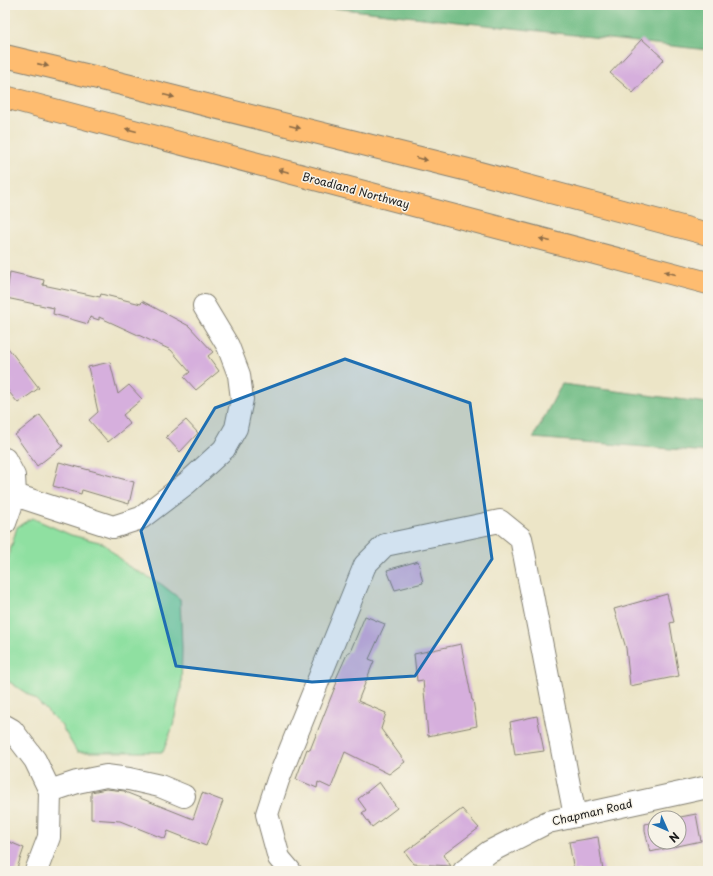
<svg xmlns="http://www.w3.org/2000/svg" width="713" height="876" font-family="'Playpen Sans',sans-serif">
	<style>
		.green { fill: #8fe0a1; stroke: #567e5e }
		.forest { fill: #73be87; stroke: #486d52 }
		.building { fill: #d6afdd }
		.lines { fill: none; stroke-linecap: round; stroke-linejoin: round }
		.minor-casing { stroke: #848072; stroke-width: 24 }
		.highway-casing { stroke: #848072; stroke-width: 24 }
		.minor { stroke: #fff; stroke-width: 22 }
		.highway { stroke: #febc70; stroke-width: 22 }
		.oneway { fill: #8d6c46 }
		.marked { fill: #1f6fb2; fill-opacity: 0.2; stroke: #1f6fb2; stroke-width: 3; stroke-linejoin: round }
		.labels { text-anchor: middle; dominant-baseline: central; stroke-width: 3; stroke-linejoin: round; paint-order: stroke }
		.street-label { font-size: 11px; fill: #1c1c1c; stroke: #f7f3e8 }
	</style>
	<rect width="100%" height="100%" fill="#f7f3e8"/>
	<filter id="ink" filterUnits="userSpaceOnUse"><feTurbulence type="fractalNoise" baseFrequency=".025" numOctaves="2"/><feDisplacementMap in="SourceGraphic" scale="8" xChannelSelector="R" yChannelSelector="G"/><feConvolveMatrix kernelMatrix="1 2 1 2 8 2 1 2 1" color-interpolation-filters="sRGB"/></filter>
	<filter id="wash" filterUnits="userSpaceOnUse"><feTurbulence type="fractalNoise" baseFrequency=".012" numOctaves="4" result="noise"/><feDisplacementMap in="SourceGraphic" scale="16" xChannelSelector="R" yChannelSelector="G"/><feGaussianBlur stdDeviation="0.9" result="paint"/><feColorMatrix in="noise" values="0 0 0 0 0 0 0 0 0 0 0 0 0 0 0 0 0 1.4 0 .05"/><feComposite in="paint" operator="in"/></filter>
	<g filter="url(#wash)">
		<rect width="100%" height="100%" fill="#ece5c7"/>
		<path class="green" d="M 32,518 L 71,535 L 103,543 L 128,566 L 161,584 L 180,599 L 182,648 L 181,688 L 173,726 L 163,752 L 77,752 L 61,725 L 35,699 L 5,679 L 5,569 L 17,527 Z"/>
		<g class="forest">
			<path d="M 307,5 L 708,5 L 708,50 Z"/>
			<path d="M 562,384 L 708,403 L 708,452 L 533,438 Z"/>
		</g>
		<g id="blocks">
			<g class="building">
				<path d="M 642,39 L 664,59 L 633,93 L 610,73 Z"/>
				<path d="M 10,272 L 44,280 L 43,285 L 100,297 L 101,294 L 141,304 L 142,301 L 189,326 L 213,352 L 208,356 L 219,371 L 196,390 L 184,377 L 190,372 L 171,350 L 99,317 L 99,320 L 90,317 L 88,324 L 53,314 L 54,308 L 6,298 Z"/>
				<path d="M 5,344 L 39,388 L 18,403 L 5,387 Z"/>
				<path d="M 110,362 L 118,394 L 129,385 L 142,399 L 123,415 L 130,424 L 108,442 L 89,420 L 98,412 L 88,367 Z"/>
				<path d="M 40,415 L 63,446 L 37,466 L 15,435 Z"/>
				<path d="M 186,420 L 198,433 L 180,452 L 166,437 Z"/>
				<path d="M 59,462 L 134,482 L 129,504 L 82,490 L 81,494 L 53,486 Z"/>
				<path d="M 418,561 L 423,583 L 395,590 L 387,570 Z"/>
				<path d="M 667,594 L 674,622 L 670,623 L 679,676 L 630,686 L 626,648 L 614,609 Z"/>
				<path d="M 365,616 L 385,624 L 369,659 L 374,661 L 358,701 L 386,713 L 381,729 L 405,762 L 389,774 L 345,752 L 331,788 L 318,782 L 317,788 L 296,779 L 307,749 L 310,750 L 337,682 L 335,681 L 348,652 L 350,652 Z"/>
				<path d="M 461,644 L 472,700 L 473,700 L 477,726 L 428,736 L 423,680 L 417,681 L 414,654 Z"/>
				<path d="M 537,716 L 544,751 L 515,755 L 510,722 Z"/>
				<path d="M 379,782 L 397,808 L 372,827 L 362,813 L 366,810 L 358,799 Z"/>
				<path d="M 106,789 L 125,791 L 125,792 L 193,819 L 202,793 L 223,801 L 206,846 L 168,831 L 165,839 L 120,821 L 91,819 L 91,792 Z"/>
				<path d="M 462,809 L 479,828 L 443,855 L 451,866 L 414,864 L 405,852 Z"/>
				<path d="M 696,814 L 701,841 L 650,852 L 645,831 L 645,824 L 655,822 L 655,842 L 679,842 L 679,818 L 675,818 Z"/>
				<path d="M 598,837 L 603,871 L 574,871 L 569,842 Z"/>
				<path d="M 5,840 L 24,848 L 16,871 L 5,871 Z"/>
			</g>
		</g>
	</g>
	<g filter="url(#ink)">
		<use href="#blocks" fill-opacity="0" stroke="#848072" stroke-width="1"/>
		<g class="lines">
			<g class="minor-casing">
				<g id="minor">
					<path d="M 5,459 L 14,476 L 15,495 L 5,523"/>
					<path d="M 15,495 L 113,527 L 141,518 L 187,483 L 224,449 L 236,428 L 242,399 L 239,375 L 228,346 L 204,306"/>
					<path d="M 5,726 L 12,730 L 35,760 L 50,791 L 49,837 L 36,871"/>
					<path d="M 50,791 L 77,782 L 106,776 L 129,779 L 160,786 L 184,796"/>
					<path d="M 290,871 L 279,858 L 267,814 L 278,780 L 365,565 L 385,545 L 500,521 L 521,538 L 575,816"/>
					<path d="M 464,871 L 489,852 L 548,822 L 708,787"/>
				</g>
			</g>
			<g class="highway-casing">
				<g id="highway">
					<path d="M 5,56 L 98,78 L 468,170 L 708,234"/>
					<path d="M 5,97 L 708,283"/>
				</g>
			</g>
			<use href="#minor" class="minor"/>
			<use href="#highway" class="highway"/>
		</g>
		<defs><path id="oneway-solid" d="M-6-.8H1V-3.2L6.5 0L1 3.2V.8H-6Z"/></defs>
		<g class="oneway">
			<use href="#oneway-solid" transform="translate(43 65) rotate(13)"/>
			<use href="#oneway-solid" transform="translate(169 96) rotate(14)"/>
			<use href="#oneway-solid" transform="translate(295 127) rotate(14)"/>
			<use href="#oneway-solid" transform="translate(131 130) rotate(-165)"/>
			<use href="#oneway-solid" transform="translate(422 159) rotate(14)"/>
			<use href="#oneway-solid" transform="translate(284 171) rotate(-165)"/>
			<use href="#oneway-solid" transform="translate(545 240) rotate(-165)"/>
			<use href="#oneway-solid" transform="translate(670 273) rotate(-165)"/>
		</g>
	</g>
	<path class="marked" d="M 345,359 L 470,403 L 492,559 L 415,676 L 312,682 L 176,666 L 141,531 L 215,408 Z"/>
	<g class="labels">
		<g class="street-label">
			<text transform="translate(356 190) rotate(15)">Broadland Northway</text>
			<text transform="translate(592 812) rotate(-13)">Chapman Road</text>
		</g>
	</g>
	<rect width="713" height="876" fill="none" stroke="#f7f3e8" stroke-width="20"/>
	<g transform="translate(667 830) rotate(135)"><circle r="19" fill="#f7f3e8" stroke="#9f9d96"/>
	<path d="M0-3L7 15L0 10L-7 15Z" fill="#1f6fb2"/>
	<text y="-6" font-size="11" font-weight="bold" text-anchor="middle" fill="#1c1c1c">N</text>
	</g>
</svg>
